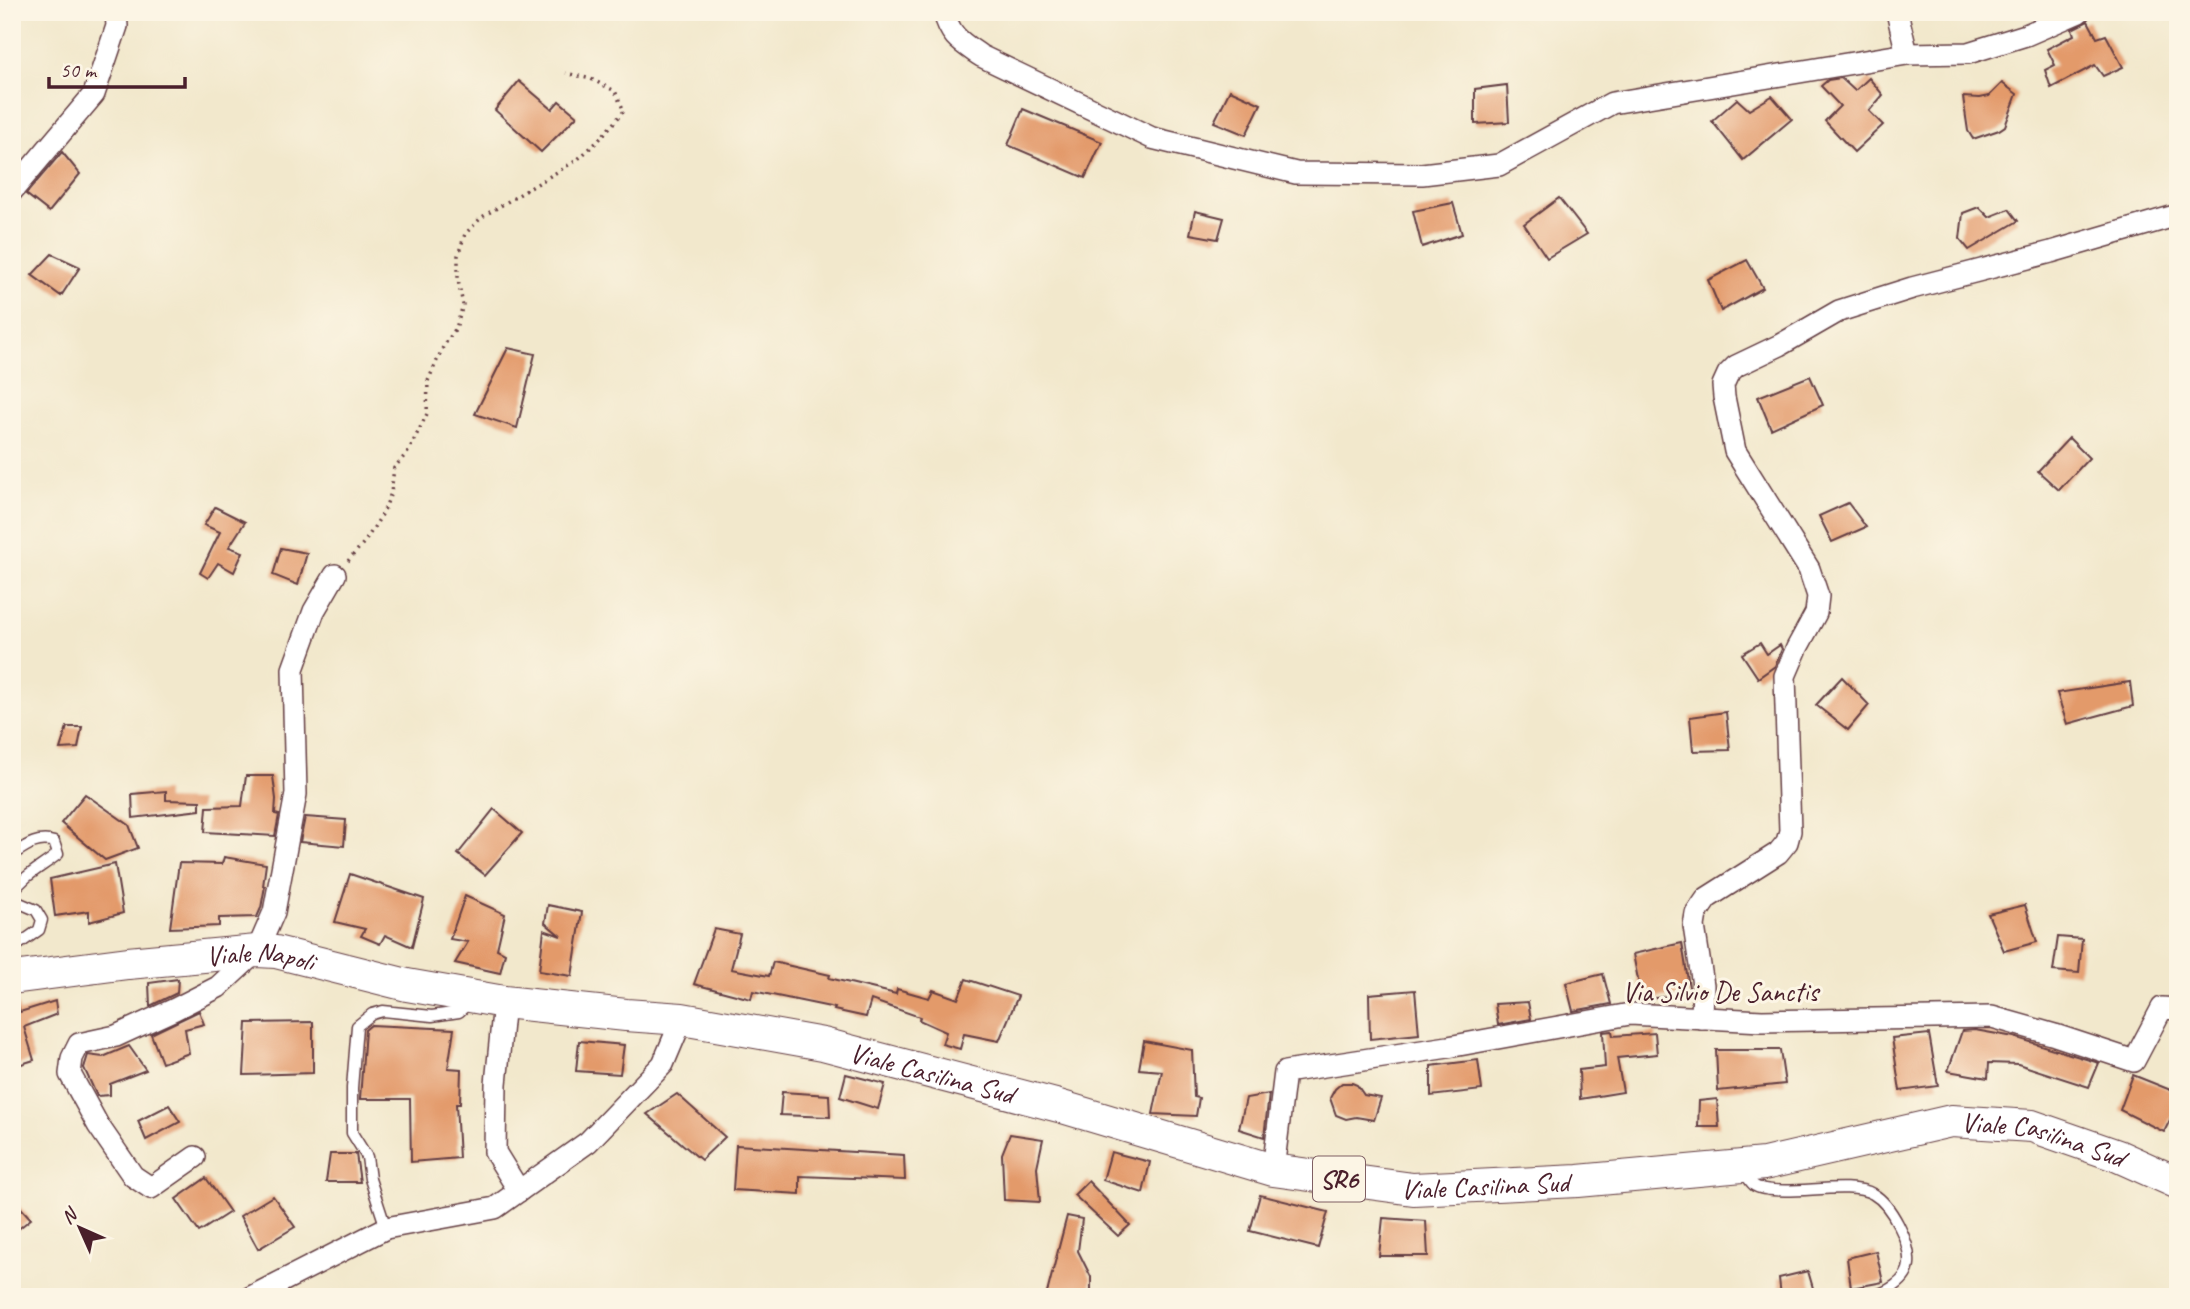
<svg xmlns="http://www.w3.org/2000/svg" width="2190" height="1309" font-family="Caveat,sans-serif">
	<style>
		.building { fill: #e39a6b }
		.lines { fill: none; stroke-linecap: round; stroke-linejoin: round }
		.lane-casing { stroke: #633d43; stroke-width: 13 }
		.street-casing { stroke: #633d43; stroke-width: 24 }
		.primary-casing { stroke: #633d43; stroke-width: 34 }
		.path { stroke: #633d43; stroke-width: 3.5; stroke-dasharray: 2 5; stroke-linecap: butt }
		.lane { stroke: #fff; stroke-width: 10 }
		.street { stroke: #fff; stroke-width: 21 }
		.primary { stroke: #fff; stroke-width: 32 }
		.labels { text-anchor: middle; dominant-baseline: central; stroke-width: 6; stroke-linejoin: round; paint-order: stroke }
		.shield { fill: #fcf5e5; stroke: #7f5f63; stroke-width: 2 }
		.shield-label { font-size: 26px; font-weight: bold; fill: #4a1f2b }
		.street-label { font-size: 28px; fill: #4a1f2b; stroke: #fcf5e5 }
	</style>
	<rect width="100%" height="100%" fill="#fcf5e5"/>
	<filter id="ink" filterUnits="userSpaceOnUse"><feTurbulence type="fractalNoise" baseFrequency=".0143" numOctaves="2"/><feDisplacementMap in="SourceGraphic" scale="14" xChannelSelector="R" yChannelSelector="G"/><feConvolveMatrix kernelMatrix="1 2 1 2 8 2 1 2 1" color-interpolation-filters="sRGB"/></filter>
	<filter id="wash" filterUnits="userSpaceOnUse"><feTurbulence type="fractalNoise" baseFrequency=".00686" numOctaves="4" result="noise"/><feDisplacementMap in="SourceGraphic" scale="28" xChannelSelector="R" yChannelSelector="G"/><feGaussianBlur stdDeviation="1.57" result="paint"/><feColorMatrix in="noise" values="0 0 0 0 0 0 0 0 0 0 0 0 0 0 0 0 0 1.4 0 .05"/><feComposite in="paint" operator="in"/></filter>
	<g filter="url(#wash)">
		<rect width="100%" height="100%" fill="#f2e8cc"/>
		<g id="blocks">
			<g class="building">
				<path d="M 2088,21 L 2097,38 L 2106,35 L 2123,67 L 2103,76 L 2095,65 L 2051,88 L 2045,70 L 2055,65 L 2047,49 L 2074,35 L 2072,29 Z"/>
				<path d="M 1841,78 L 1855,91 L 1869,78 L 1883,95 L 1869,111 L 1883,125 L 1854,152 L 1825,121 L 1840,106 L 1821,86 L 1828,80 Z"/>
				<path d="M 519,81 L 552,109 L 559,101 L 577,116 L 541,152 L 495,110 Z"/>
				<path d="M 2002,83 L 2017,94 L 2005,126 L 1999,130 L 1973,139 L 1968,131 L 1963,97 L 1979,98 L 1989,96 Z"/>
				<path d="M 1507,85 L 1509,122 L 1475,124 L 1475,89 Z"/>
				<path d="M 1230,90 L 1261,104 L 1246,135 L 1214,122 Z"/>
				<path d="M 1772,96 L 1792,119 L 1743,160 L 1712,121 L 1737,99 L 1749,110 Z"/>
				<path d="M 1023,109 L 1102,142 L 1085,178 L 1008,145 Z"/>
				<path d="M 62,152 L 80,174 L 49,212 L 26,194 Z"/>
				<path d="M 1559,198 L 1587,234 L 1547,258 L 1524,224 Z"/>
				<path d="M 1453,203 L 1462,234 L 1422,247 L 1413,211 Z"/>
				<path d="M 1979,207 L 1989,217 L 2009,209 L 2018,221 L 1969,250 L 1960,239 L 1963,213 Z"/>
				<path d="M 1195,211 L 1224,218 L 1218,239 L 1190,234 Z"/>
				<path d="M 52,254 L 80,267 L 61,296 L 32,275 Z"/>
				<path d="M 1747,260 L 1763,288 L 1721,311 L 1708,280 Z"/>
				<path d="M 508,348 L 535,354 L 517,428 L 475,414 Z"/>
				<path d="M 1810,376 L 1823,405 L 1771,429 L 1758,397 Z"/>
				<path d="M 2069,438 L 2089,458 L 2059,490 L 2038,471 Z"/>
				<path d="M 1848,503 L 1866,527 L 1832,542 L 1819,516 Z"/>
				<path d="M 215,507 L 245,522 L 229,547 L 243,552 L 234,572 L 218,563 L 208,578 L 200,573 L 220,532 L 204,525 Z"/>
				<path d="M 281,548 L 307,553 L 298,585 L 273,575 Z"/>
				<path d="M 1760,643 L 1767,654 L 1780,645 L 1782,649 L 1775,666 L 1758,678 L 1742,654 Z"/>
				<path d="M 1842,677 L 1869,705 L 1848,730 L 1816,705 Z"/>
				<path d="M 2130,682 L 2133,706 L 2067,724 L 2057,693 Z"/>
				<path d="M 1726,712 L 1730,750 L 1693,751 L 1690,717 Z"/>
				<path d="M 67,727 L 82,727 L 78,748 L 60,749 Z"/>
				<path d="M 246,776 L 273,776 L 276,799 L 275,814 L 279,815 L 275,836 L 205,832 L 207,807 L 242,806 Z"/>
				<path d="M 166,791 L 166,800 L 200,801 L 200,810 L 133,818 L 132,794 Z"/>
				<path d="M 85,794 L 129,825 L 138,848 L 105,860 L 61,823 Z"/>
				<path d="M 494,809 L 522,833 L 485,875 L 458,854 Z"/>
				<path d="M 305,817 L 346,820 L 344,846 L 300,842 Z"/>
				<path d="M 224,857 L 266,864 L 263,886 L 265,886 L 261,908 L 257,917 L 219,918 L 219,926 L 170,928 L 179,863 L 222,864 Z"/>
				<path d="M 115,864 L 123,913 L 89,922 L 89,911 L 55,916 L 50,879 Z"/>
				<path d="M 350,874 L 424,899 L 412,947 L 385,935 L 380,944 L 361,936 L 365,929 L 335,922 Z"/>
				<path d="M 465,896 L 505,914 L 497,949 L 505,953 L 500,973 L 455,963 L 468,942 L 450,939 Z"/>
				<path d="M 548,905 L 582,912 L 572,976 L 539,971 L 544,930 L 561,936 L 545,923 Z"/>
				<path d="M 2025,905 L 2037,942 L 2004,951 L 1988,914 Z"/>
				<path d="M 714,929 L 740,934 L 731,969 L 769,976 L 773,962 L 830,975 L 829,978 L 896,994 L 897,989 L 929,998 L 933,990 L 958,999 L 966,979 L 1018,996 L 999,1041 L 964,1034 L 960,1049 L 942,1044 L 946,1032 L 919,1020 L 920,1017 L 871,1000 L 866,1017 L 834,1010 L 835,1008 L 753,991 L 751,999 L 694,984 Z"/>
				<path d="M 2058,937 L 2082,939 L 2079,973 L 2053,971 Z"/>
				<path d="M 1682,943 L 1690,993 L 1642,1000 L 1633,954 Z"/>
				<path d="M 1603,974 L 1611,1004 L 1573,1011 L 1566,983 Z"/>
				<path d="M 178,979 L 177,993 L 150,1006 L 149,983 Z"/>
				<path d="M 1415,990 L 1419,1034 L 1370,1039 L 1369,994 Z"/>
				<path d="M 16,999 L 20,1012 L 55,1001 L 57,1014 L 24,1027 L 34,1060 L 12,1067 L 12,1000 Z"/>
				<path d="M 1528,1002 L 1531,1019 L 1498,1025 L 1495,1004 Z"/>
				<path d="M 199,1011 L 204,1024 L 185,1029 L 189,1053 L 162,1063 L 151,1034 Z"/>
				<path d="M 313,1022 L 313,1073 L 244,1075 L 247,1023 Z"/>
				<path d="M 371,1025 L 454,1029 L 448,1068 L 461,1069 L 460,1104 L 456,1104 L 459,1158 L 411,1162 L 410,1099 L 360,1099 L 365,1030 Z"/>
				<path d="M 1975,1030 L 2014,1037 L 2099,1063 L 2089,1087 L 2018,1064 L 1989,1063 L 1988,1078 L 1948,1071 L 1962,1031 Z"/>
				<path d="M 1612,1031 L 1613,1036 L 1655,1033 L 1657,1054 L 1617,1058 L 1623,1092 L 1580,1099 L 1579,1070 L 1605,1067 L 1603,1032 Z"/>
				<path d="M 1929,1034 L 1938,1086 L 1900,1091 L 1892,1038 Z"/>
				<path d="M 579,1041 L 624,1045 L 620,1074 L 576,1071 Z"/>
				<path d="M 1144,1041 L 1192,1050 L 1194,1097 L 1199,1098 L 1196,1116 L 1153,1114 L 1162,1071 L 1139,1069 Z"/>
				<path d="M 129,1046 L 146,1070 L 110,1084 L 110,1095 L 97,1096 L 84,1068 L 88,1055 L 103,1057 Z"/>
				<path d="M 1716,1050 L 1780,1050 L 1785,1084 L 1718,1091 Z"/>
				<path d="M 1478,1060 L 1482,1090 L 1431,1096 L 1431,1066 Z"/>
				<path d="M 846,1074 L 885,1084 L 878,1109 L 840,1097 Z"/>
				<path d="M 2133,1075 L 2178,1093 L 2178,1104 L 2164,1132 L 2120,1110 Z"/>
				<path d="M 1342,1083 L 1352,1083 L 1357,1085 L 1364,1095 L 1381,1098 L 1374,1120 L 1356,1117 L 1346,1119 L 1336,1115 L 1330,1098 L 1335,1089 Z"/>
				<path d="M 782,1092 L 829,1095 L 830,1117 L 780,1115 Z"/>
				<path d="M 677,1094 L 725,1137 L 701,1160 L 647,1114 Z"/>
				<path d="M 1269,1094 L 1264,1137 L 1239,1129 L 1246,1098 Z"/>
				<path d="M 1717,1099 L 1719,1127 L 1698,1127 L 1699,1101 Z"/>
				<path d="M 169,1105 L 180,1122 L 146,1140 L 138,1121 Z"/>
				<path d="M 1010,1134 L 1043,1139 L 1037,1167 L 1040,1202 L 1004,1200 L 1002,1154 Z"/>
				<path d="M 736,1145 L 904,1155 L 905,1180 L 800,1176 L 800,1194 L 733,1190 Z"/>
				<path d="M 1111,1152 L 1150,1162 L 1143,1193 L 1103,1180 Z"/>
				<path d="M 330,1154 L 356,1154 L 360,1182 L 326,1182 Z"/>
				<path d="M 206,1178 L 230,1212 L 199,1232 L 176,1199 Z"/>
				<path d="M 1088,1181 L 1130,1225 L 1118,1236 L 1074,1195 Z"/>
				<path d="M 1260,1195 L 1328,1212 L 1318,1248 L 1250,1231 Z"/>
				<path d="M 273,1196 L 295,1227 L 258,1249 L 240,1216 Z"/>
				<path d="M 12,1198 L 31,1219 L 12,1234 Z"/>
				<path d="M 1067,1216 L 1082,1219 L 1078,1251 L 1091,1277 L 1091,1297 L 1046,1297 Z"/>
				<path d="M 1383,1218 L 1426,1221 L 1428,1256 L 1379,1256 Z"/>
				<path d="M 1876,1251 L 1883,1282 L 1851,1288 L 1847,1258 Z"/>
				<path d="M 1808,1271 L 1815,1295 L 1781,1297 L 1779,1278 Z"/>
			</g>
		</g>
	</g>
	<g filter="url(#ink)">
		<use href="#blocks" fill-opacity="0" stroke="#633d43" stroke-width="2"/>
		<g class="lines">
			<g class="lane-casing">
				<g id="lane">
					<path d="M 12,855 C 26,846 37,837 54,842 L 58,854 C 42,867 24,875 12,893"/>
					<path d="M 12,896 L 15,901 L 36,910 L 42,920 L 39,930 L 12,949"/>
					<path d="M 1748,1168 L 1748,1178 C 1750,1181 1752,1184 1755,1186 C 1756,1187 1764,1189 1765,1189 C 1794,1195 1851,1181 1873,1194 C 1891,1204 1911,1243 1909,1264 C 1908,1282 1885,1293 1870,1297"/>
					<path d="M 386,1228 L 370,1179 L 367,1157 L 352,1133 L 352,1088 L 357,1026 L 372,1014 L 383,1011 L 432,1016 L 459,1012 L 471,1001"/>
				</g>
			</g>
			<g class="street-casing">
				<g id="street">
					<path d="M 944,12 C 950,37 961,42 981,56 L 1152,138 L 1296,173 L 1422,174 L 1499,165 L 1612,103 L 1907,54"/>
					<path d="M 1897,12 L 1907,54 L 1968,53 L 2026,35 L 2079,12"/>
					<path d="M 12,191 L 94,94 L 117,26 L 116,12"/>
					<path d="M 504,1002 L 496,1084 L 495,1152 L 519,1191"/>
					<path d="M 1702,1018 L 1703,985 L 1694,926 L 1696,914 L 1707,898 L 1778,853 L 1787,842 L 1790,831 L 1785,676 L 1797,648 L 1816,613 L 1818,596 L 1809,569 L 1735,451 L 1724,397 L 1723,385 L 1728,374 L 1736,366 L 1780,345 L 1839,311 L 1912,288 L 2051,252 L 2178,215"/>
					<path d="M 195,1157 L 151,1188 L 133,1176 L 98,1125 L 70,1074 L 72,1058 L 79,1044 L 116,1036 L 175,1009 L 218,987 L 257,951 L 274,912 L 296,794 L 293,669 L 314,611 L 335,575"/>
					<path d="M 1273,1170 L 1285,1072 L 1448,1047 L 1630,1014 L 1762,1021 L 1992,1017 L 2055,1035 L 2134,1061 L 2162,1008 L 2178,1009"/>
					<path d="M 251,1297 L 386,1228 L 495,1208 L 588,1142 L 663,1064 L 682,1019"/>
				</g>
			</g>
			<g class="primary-casing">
				<g id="primary">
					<path id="s1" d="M 12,978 L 128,963 L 257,951 L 276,952 L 407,985 L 504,1002 L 626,1015 L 682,1019 L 823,1044 L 1059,1106 L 1273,1170 L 1413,1189 L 1578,1181 L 1764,1164 L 1951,1121 L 2032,1126 L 2118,1156 L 2178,1183"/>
				</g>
			</g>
			<path class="path" d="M 348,561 L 366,540 L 383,513 L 391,493 L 394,468 L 408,452 L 427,414 L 428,381 L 443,347 L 456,328 L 463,305 L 458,280 L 458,255 L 465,234 L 482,217 L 577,160 L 598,141 L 624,111 L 615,91 L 591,79 L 566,73"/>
			<use href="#lane" class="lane"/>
			<use href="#street" class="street"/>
			<use href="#primary" class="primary"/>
		</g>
	</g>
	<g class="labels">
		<rect class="shield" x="1313" y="1156.5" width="52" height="45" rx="5"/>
		<g class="shield-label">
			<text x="1339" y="1179">SR6</text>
		</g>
		<g class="street-label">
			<text stroke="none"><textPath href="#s1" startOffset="250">Viale Napoli</textPath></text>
			<text x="1720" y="991">Via Silvio De Sanctis</text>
			<text stroke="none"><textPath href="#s1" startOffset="934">Viale Casilina Sud</textPath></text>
			<text stroke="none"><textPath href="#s1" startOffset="2068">Viale Casilina Sud</textPath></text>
			<text stroke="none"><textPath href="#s1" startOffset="1502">Viale Casilina Sud</textPath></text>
		</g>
	</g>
	<rect width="2190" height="1309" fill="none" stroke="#fcf5e5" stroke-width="42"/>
	<g transform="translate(80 1228) rotate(315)" stroke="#fcf5e5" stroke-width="5" paint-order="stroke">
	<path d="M0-5L12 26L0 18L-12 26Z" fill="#4a1f2b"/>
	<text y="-10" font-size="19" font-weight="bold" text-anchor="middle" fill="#4a1f2b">N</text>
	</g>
	<path d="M49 77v10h136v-10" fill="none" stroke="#4a1f2b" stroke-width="3.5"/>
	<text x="60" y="77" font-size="21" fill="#4a1f2b" stroke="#fcf5e5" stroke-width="5" paint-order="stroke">50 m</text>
</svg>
